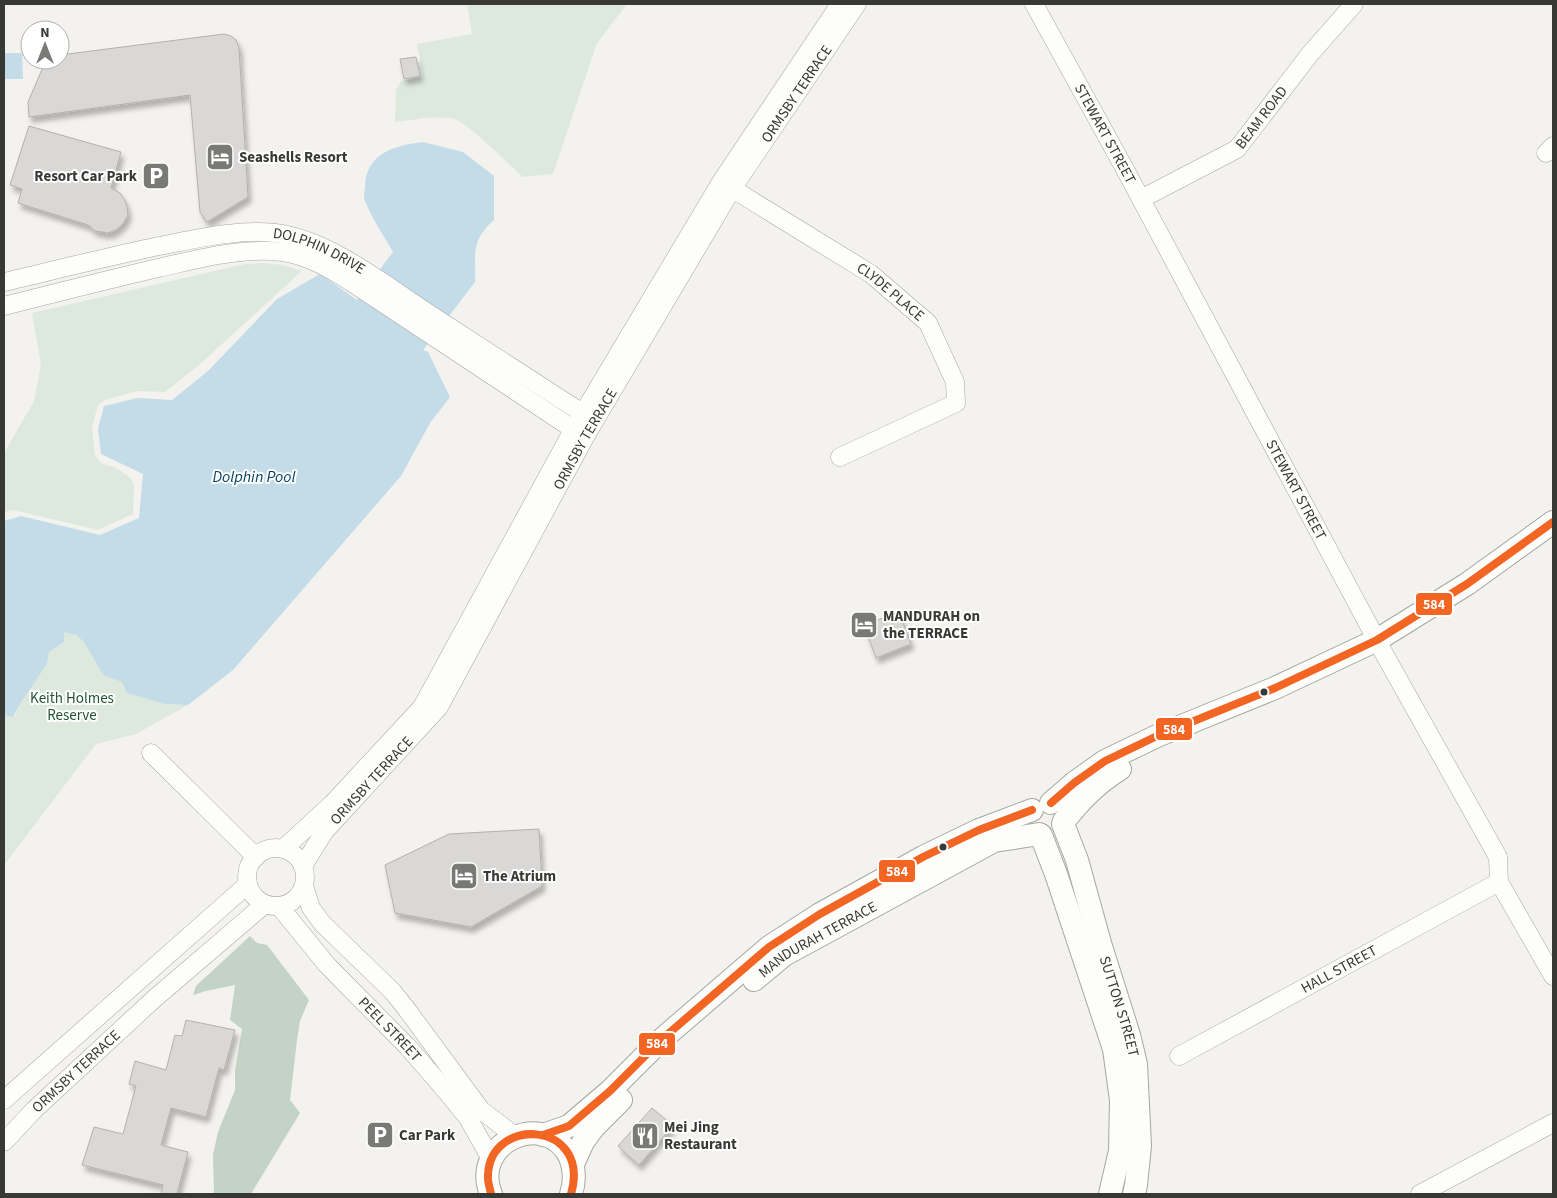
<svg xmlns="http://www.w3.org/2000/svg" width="1557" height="1198" font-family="'Source Sans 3',sans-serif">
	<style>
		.green { fill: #dee9de }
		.forest { fill: #c3d3c5 }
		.water { fill: #c4dbe8 }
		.building { fill: #dad8d7; stroke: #b3b1af; filter: url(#shadow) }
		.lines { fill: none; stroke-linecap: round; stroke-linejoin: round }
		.minor-casing { stroke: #a6a6a3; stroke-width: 19 }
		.major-casing { stroke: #a6a6a3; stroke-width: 24 }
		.minor { stroke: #fdfdfc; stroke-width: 18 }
		.major { stroke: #fdfdfc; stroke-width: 22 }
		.bus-1-casing { stroke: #fff; stroke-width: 11 }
		.bus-1 { stroke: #f26522; stroke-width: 8 }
		.bus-dot { fill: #383835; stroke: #fff; stroke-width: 2 }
		.labels { text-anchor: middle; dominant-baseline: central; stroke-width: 4; stroke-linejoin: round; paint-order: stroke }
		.street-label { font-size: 15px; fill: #383835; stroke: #fff }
		.poi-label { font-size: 15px; font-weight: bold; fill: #383835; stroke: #fff; text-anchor: start }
		.park-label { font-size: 15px; fill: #235434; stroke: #fff }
		.water-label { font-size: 16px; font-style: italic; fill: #084563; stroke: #fff }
		.line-badge { stroke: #fff; stroke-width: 2 }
		.badge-label { font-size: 14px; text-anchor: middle; font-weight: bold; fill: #fff }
	</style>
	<defs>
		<filter id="shadow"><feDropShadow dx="3" dy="5.5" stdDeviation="2.5" flood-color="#0004"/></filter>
	</defs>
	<rect width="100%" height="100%" fill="#f3f2ee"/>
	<g class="green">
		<path d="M 467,4 L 627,4 L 597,43 L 553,174 L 523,177 C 508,164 470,124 454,119 C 435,115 414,120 395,122 L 396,90 L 401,81 L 423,77 L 417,44 L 472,34 Z"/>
		<path d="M 264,263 L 283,265 L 302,271 L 199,365 L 165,392 L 137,391 L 105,400 L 98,405 L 92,427 L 95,455 L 101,463 L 116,468 L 131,478 L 134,486 L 133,514 L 98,530 L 13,510 L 4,512 L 4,453 L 34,401 L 41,365 L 32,313 L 245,264 Z"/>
		<path d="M 64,631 L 76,635 L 83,641 L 104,676 L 122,682 L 165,704 L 188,705 L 136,734 L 96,744 L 4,865 L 4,715 L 14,717 L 22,701 L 47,664 L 49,652 L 64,642 Z"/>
	</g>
	<path class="forest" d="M 250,936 L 257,943 L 267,945 L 309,1000 L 300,1021 L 297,1040 L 290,1100 L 300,1113 L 251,1194 L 214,1194 L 213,1155 L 218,1132 L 235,1090 L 235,1070 L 242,1029 L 230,1020 L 235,985 L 206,991 L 193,995 L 196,986 Z"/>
	<g class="water">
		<path d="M 4,53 L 22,53 L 23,79 L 4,79 Z"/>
		<path d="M 423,142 L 463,152 L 494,176 L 494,220 C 470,241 476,254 475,282 L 423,350 L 428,352 L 450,397 L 430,423 L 401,476 L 233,670 L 188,705 L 165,704 L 127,693 L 122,682 L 104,676 L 83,641 L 76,635 L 64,632 L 64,642 L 49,652 L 47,664 L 22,701 L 13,717 L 4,715 L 4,521 L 21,516 L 100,535 L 139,518 L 143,474 L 101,454 L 98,429 L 104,406 L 138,398 L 172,400 L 208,371 L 277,299 L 320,274 L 357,300 L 393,252 C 384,236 372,219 365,201 C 363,197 365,191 365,186 C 366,153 396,145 423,142 Z"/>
	</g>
	<g class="building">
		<path d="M 224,34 L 231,36 L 236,40 L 239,48 L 248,197 L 207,222 L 200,212 L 190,95 L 29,117 L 28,102 L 46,60 L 60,60 L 60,55 Z"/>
		<path d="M 416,57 L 420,76 L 404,79 L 400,59 Z"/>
		<path d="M 29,126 L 121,152 L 111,188 L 120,193 L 124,199 L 127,206 L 128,215 L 123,224 L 116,230 L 108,233 L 95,231 L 88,225 L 18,203 L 22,189 L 10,185 Z"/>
		<path d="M 899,612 L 911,644 L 876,658 L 864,625 Z"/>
		<path d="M 539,829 L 542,886 L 471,927 L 395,913 L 385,865 L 449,834 Z"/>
		<path d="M 186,1020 L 235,1030 L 224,1070 L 219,1068 L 206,1117 L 171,1108 L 161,1145 L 188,1152 L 177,1194 L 161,1194 L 163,1185 L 82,1165 L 94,1127 L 123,1134 L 136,1086 L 129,1084 L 135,1061 L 166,1070 L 175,1035 L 182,1036 Z"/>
		<path d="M 652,1108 L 673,1126 L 639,1165 L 618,1146 Z"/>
	</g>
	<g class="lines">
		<g class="minor-casing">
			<g id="minor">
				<path id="s1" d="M 1034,4 L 1127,173 L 1382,650 L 1498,857 L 1499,882 L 1553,976"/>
				<path d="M 1546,153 L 1553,146"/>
				<path id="s2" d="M 723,183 L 871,274 L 928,323 L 955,382 L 956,403 L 840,457"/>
				<path id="s3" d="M 1141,199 L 1237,149 L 1310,54 L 1354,4"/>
				<path id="s4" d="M 4,282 C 55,270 107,257 159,246 C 196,239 236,229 275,233 C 329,239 386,286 431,315 C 485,350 539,385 593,420"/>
				<path d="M 4,306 C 55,293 107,280 158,268 C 199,259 240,247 282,252 C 307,255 330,269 351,282 L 582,435"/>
				<path d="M 151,753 L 256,857"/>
				<circle cx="276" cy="877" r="29"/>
				<path d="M 283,849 L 332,804 L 422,707 L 573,430 L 721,182 L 840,4"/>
				<path id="s5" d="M 303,866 L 324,832 L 439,707 L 585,437 L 732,189 L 857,4"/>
				<path d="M 304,886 L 311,908 L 322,923 L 393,992 L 405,1007 L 481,1110 L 515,1136"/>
				<path id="s6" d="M 279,906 L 327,965 L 407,1046 L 447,1092 L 468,1118 L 491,1159"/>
				<path id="s7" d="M 1179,1056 L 1499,882"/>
				<path d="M 4,1100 L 248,884"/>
				<path id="s8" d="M 4,1142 L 34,1110 L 154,999 L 265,904"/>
				<path d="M 1420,1194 L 1553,1123"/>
			</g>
		</g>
		<g class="major-casing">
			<g id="major">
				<path d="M 1051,803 L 1074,783 L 1105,761 L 1157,736 L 1275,688 L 1377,640 L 1467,584 L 1553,522"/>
				<path d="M 1064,821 C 1082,799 1096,784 1120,769"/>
				<path id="s9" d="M 1063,824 L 1077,860 L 1100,943 L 1129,1035 L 1136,1064 L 1140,1146 L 1136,1185 L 1134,1194"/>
				<path d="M 1041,835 L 1056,874 L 1114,1049 L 1121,1100 L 1120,1151 L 1110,1194"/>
				<path id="s10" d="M 754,980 L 784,955 L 994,841 L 1039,834"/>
				<path d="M 543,1135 L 569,1126 L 610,1091 L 661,1040 L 769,947 L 820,914 L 923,857 L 979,830 L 1032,810"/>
				<path d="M 573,1164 L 583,1142 L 593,1128 L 621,1100"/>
				<path d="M 491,1194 C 470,1142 546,1108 570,1157 C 575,1170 575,1182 571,1194"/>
			</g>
		</g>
		<use href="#minor" class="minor"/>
		<use href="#major" class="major"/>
		<g class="bus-1-casing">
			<g id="bus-1">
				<path d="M 1051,803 L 1074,783 L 1105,761 L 1157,736 L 1275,688 L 1377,640 L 1467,584 L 1553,522"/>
				<path d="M 543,1135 L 569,1126 L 610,1091 L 661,1040 L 769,947 L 820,914 L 923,857 L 979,830 L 1032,810"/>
				<path d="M 491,1194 C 490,1188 487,1181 488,1175 C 490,1115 592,1121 571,1194"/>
			</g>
		</g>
		<use href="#bus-1" class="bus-1"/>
	</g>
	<defs>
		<g id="hotel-square" transform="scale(1.4375)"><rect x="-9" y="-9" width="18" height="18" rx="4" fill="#797976" stroke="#fff"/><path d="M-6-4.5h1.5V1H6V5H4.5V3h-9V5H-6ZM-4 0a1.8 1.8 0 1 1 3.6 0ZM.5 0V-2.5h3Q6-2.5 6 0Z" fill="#fff"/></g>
		<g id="parking-square" transform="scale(1.4375)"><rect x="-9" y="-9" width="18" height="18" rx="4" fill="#797976" stroke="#fff"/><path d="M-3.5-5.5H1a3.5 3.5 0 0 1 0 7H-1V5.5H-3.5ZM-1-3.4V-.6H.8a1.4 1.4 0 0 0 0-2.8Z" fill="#fff"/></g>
		<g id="restaurant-square" transform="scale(1.4375)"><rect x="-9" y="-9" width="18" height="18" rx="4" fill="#797976" stroke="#fff"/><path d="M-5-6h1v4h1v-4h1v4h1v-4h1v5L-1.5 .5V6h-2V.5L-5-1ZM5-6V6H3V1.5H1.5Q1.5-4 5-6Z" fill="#fff"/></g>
	</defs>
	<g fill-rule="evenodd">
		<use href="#hotel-square" x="220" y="157"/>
		<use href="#parking-square" x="156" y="176"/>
		<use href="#hotel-square" x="864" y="625"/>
		<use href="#hotel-square" x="464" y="876"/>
		<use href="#parking-square" x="380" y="1135"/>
		<use href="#restaurant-square" x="645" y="1136"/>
	</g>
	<g class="bus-dot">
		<circle cx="1264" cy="692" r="4.5"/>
		<circle cx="943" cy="847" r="4.5"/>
	</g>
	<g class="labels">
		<g class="street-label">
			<text stroke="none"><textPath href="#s5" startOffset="920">ORMSBY TERRACE</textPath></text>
			<text stroke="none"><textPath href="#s3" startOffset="148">BEAM ROAD</textPath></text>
			<text stroke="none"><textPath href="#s1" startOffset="148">STEWART STREET</textPath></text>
			<text stroke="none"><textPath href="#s4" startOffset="324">DOLPHIN DRIVE</textPath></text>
			<text stroke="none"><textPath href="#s2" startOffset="200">CLYDE PLACE</textPath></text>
			<text stroke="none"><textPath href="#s5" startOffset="515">ORMSBY TERRACE</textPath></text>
			<text stroke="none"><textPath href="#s1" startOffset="552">STEWART STREET</textPath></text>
			<text stroke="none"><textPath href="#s5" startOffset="110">ORMSBY TERRACE</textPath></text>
			<text stroke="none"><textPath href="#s10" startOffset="76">MANDURAH TERRACE</textPath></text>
			<text stroke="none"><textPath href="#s7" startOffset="182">HALL STREET</textPath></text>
			<text stroke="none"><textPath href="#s9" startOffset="191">SUTTON STREET</textPath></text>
			<text stroke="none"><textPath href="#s6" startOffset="166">PEEL STREET</textPath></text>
			<text stroke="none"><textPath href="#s8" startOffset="101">ORMSBY TERRACE</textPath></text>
		</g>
		<g class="poi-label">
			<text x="239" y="157">Seashells Resort</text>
			<text x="137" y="176" text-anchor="end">Resort Car Park</text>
			<text x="883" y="616">MANDURAH on<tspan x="883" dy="17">the TERRACE</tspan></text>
			<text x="483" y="876">The Atrium</text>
			<text x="664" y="1127">Mei Jing<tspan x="664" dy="17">Restaurant</tspan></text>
			<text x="399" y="1135">Car Park</text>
		</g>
		<g class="park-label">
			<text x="72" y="698">Keith Holmes<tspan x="72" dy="17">Reserve</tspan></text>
		</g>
		<g class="water-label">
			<text x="254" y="477">Dolphin Pool</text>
		</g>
	</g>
	<g class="line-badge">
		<rect x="1415" y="592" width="38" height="24" rx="5" fill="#f26522"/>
		<rect x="1155" y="717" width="38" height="24" rx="5" fill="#f26522"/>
		<rect x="878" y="859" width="38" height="24" rx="5" fill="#f26522"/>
		<rect x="638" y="1032" width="38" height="24" rx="5" fill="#f26522"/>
	</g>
	<g class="badge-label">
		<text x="1434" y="609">584</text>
		<text x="1174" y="734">584</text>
		<text x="897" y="876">584</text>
		<text x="657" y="1048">584</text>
	</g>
	<rect width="1557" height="1198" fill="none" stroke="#383835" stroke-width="10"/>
	<g transform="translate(45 45)"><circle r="24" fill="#ffffff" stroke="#afafae"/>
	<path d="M0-4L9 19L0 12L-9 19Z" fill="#797976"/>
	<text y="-8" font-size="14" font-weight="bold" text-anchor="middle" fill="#383835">N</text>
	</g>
</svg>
